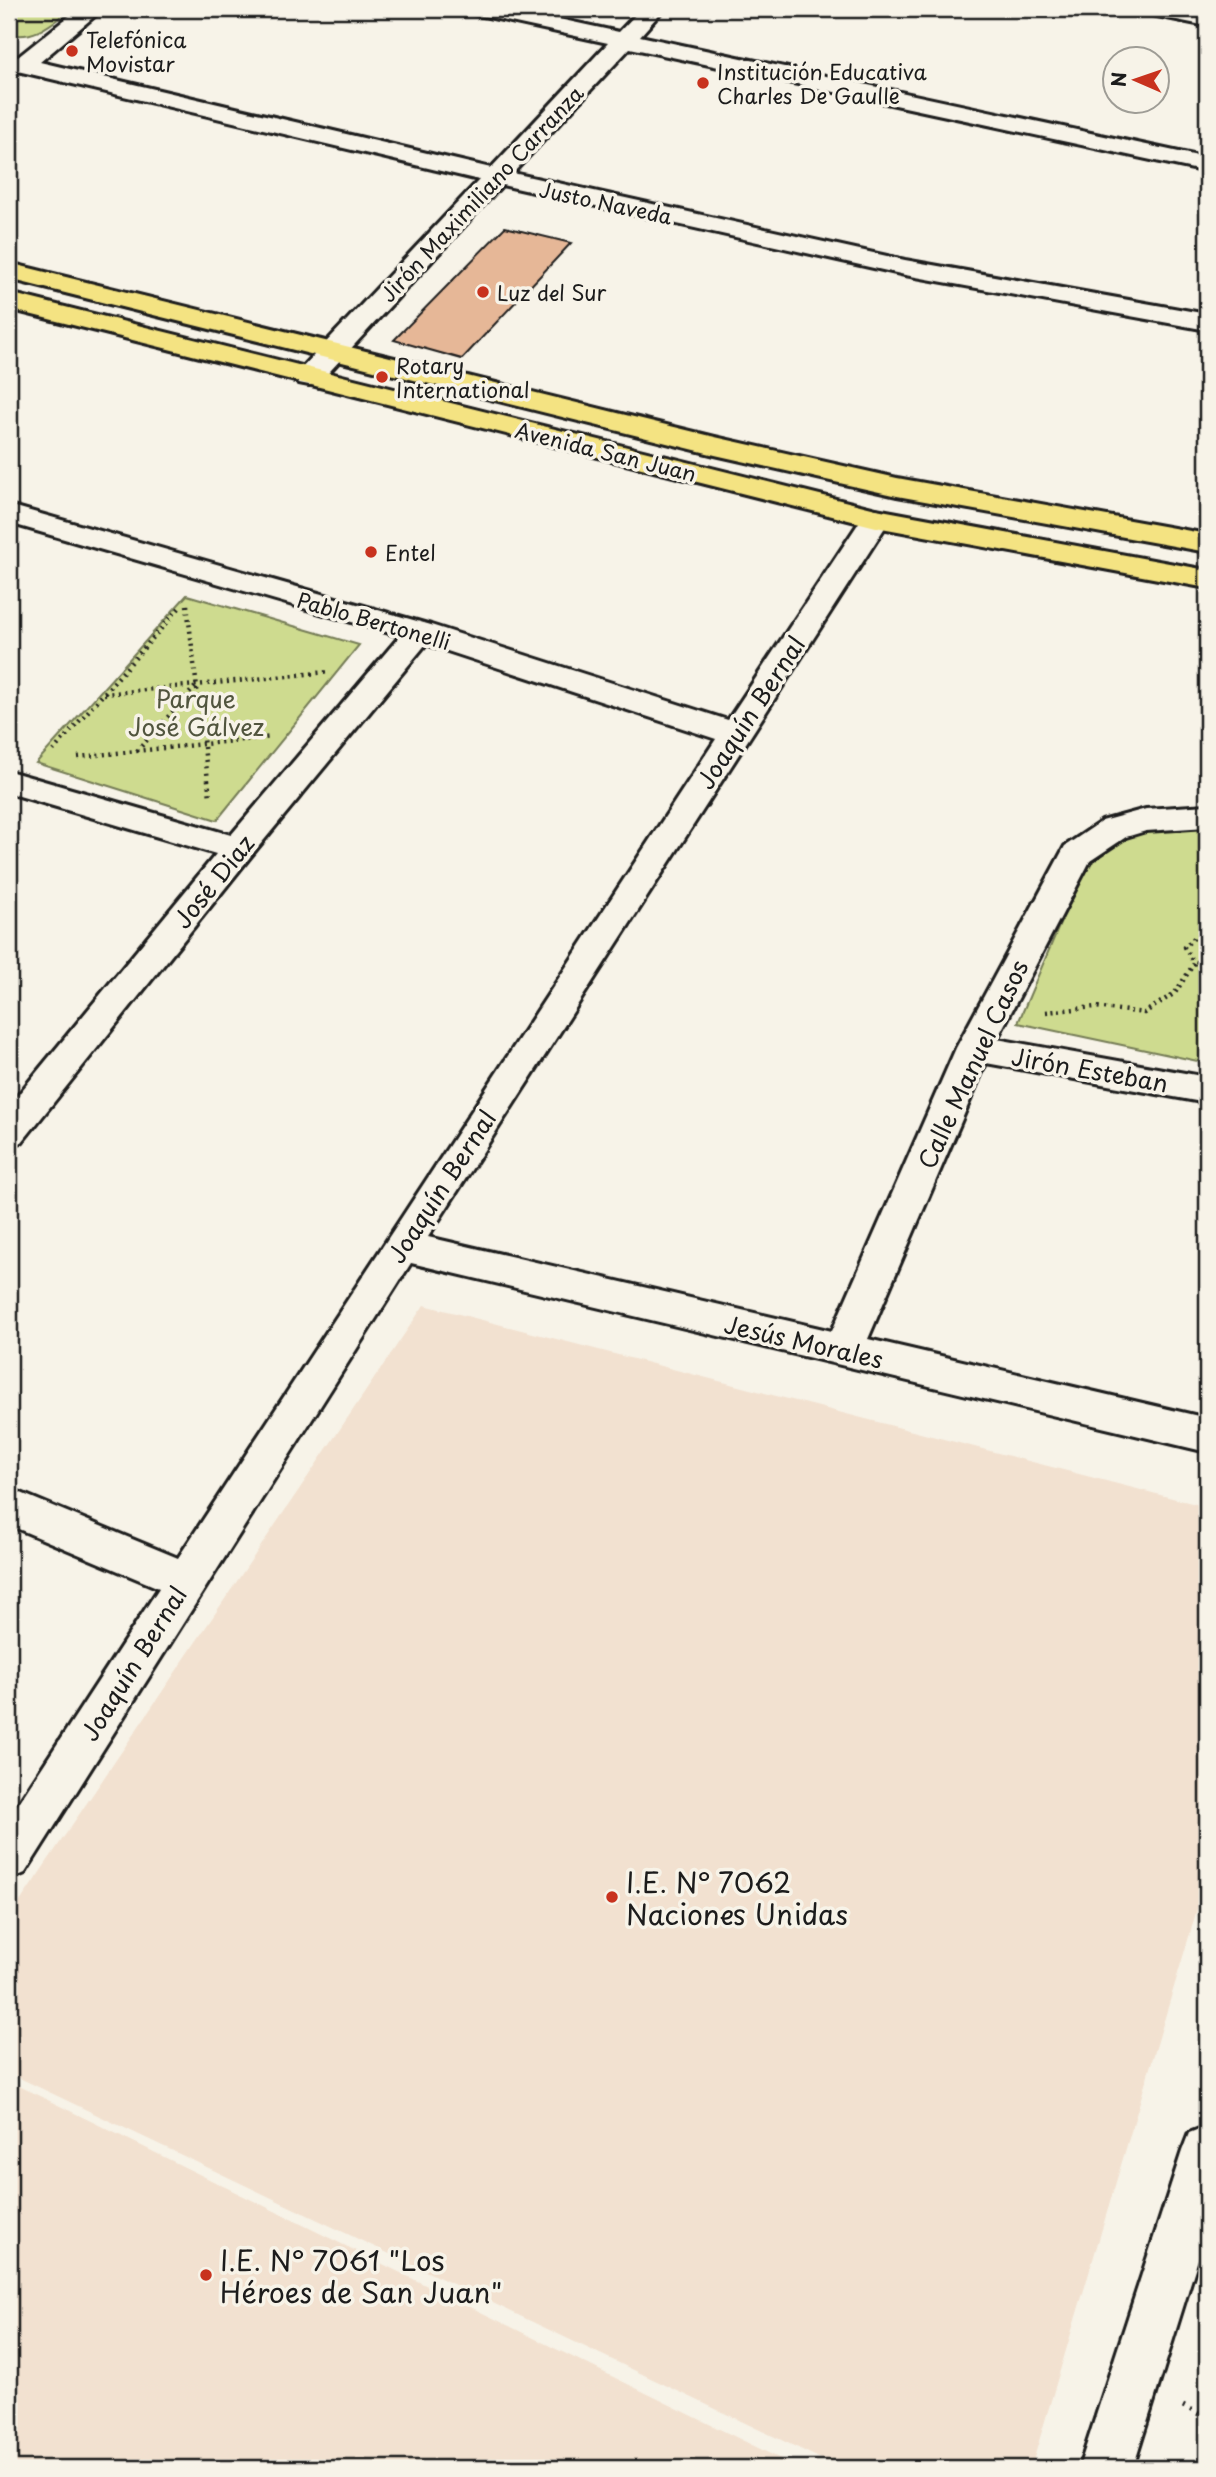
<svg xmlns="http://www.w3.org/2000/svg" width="1216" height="2477" font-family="'Playpen Sans',sans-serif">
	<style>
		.built { fill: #f2e1d0 }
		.green { fill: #cedb8f; stroke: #757c56; stroke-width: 2 }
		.building { fill: #e6b797; stroke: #1c1c1c; stroke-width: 2 }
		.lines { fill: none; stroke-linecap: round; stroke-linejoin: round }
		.minor-casing { stroke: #1c1c1c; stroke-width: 6 }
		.major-casing { stroke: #1c1c1c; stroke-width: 6 }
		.path-far1 { stroke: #1c1c1c; stroke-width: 4.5; stroke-dasharray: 2 4.5; stroke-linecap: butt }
		.path { stroke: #1c1c1c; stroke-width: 5; stroke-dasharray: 2 6; stroke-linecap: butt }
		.minor { fill: #f7f3e8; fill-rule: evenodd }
		.major { fill: #f4e382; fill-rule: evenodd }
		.poi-dot { fill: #c8321e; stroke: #f7f3e8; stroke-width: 2.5 }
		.labels { text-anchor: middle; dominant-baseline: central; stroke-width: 7; stroke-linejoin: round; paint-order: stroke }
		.far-poi-label { font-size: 21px; fill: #1c1c1c; stroke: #f7f3e8; text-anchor: start }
		.far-street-label { font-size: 21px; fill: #1c1c1c; stroke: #f7f3e8 }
		.park-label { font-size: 24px; fill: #51553e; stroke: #f7f3e8 }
		.street-label { font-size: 24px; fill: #1c1c1c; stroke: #f7f3e8 }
		.near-poi-label { font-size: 28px; fill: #1c1c1c; stroke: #f7f3e8; text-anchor: start }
	</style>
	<rect width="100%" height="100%" fill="#f7f3e8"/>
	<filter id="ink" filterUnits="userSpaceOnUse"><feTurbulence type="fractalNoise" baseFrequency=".0143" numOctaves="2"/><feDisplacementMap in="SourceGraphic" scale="14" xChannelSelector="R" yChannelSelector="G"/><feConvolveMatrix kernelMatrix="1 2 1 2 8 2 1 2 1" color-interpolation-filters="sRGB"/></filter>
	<g filter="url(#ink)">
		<g class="built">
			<path d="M 424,1305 L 1207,1507 L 1207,1876 L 1031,2468 L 840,2468 L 9,2073 L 9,1918 Z"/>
			<path d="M 9,2081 L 799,2468 L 9,2468 Z"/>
		</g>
		<g class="green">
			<path d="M 9,9 L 71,9 C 51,24 35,40 9,34 Z"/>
			<path d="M 187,595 L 359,645 L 217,820 L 36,763 Z"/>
			<path d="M 1184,827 L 1207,829 L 1207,1063 L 1018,1023 L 1087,860 C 1118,834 1146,830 1184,827 Z"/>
		</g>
		<path class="building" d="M 505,227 L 571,243 L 462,359 L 394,340 Z"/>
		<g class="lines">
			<g class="minor-casing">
				<g id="minor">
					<path d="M 78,9 L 103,9 L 40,62 L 491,168 L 608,43 L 474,14 L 471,9 L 513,9 L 619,32 L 641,9 L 664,9 L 640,36 L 1207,158 L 1207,172 L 630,48 L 513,173 L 905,260 L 1207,314 L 1207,330 L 905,275 L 502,185 L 319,383 L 309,385 L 299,383 L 295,377 L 299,371 L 479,180 L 9,69 L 9,55 L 18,57 Z"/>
					<path d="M 1144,9 L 1190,9 L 1207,12 L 1207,26 L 1147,14 Z"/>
					<path d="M 9,505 L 431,625 L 728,720 L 866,512 L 876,509 L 886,512 L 891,518 L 428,1237 L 832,1331 L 956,1048 L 1065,846 L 1102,821 L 1146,809 L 1207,805 L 1207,827 L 1146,831 L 1126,837 L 1090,861 L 997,1039 L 1207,1077 L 1207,1103 L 986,1063 L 868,1339 L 1207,1418 L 1207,1452 L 411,1263 L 25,1873 L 9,1880 L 9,1818 L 159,1588 L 9,1525 L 9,1488 L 178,1558 L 716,739 L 426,644 L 250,857 L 22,1142 L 9,1146 L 9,1106 L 216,854 L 9,793 L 9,771 L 231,835 L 400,636 L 9,523 Z"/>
					<path d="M 1207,2126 L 1207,2230 L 1133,2468 L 1079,2468 L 1182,2151 L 1189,2133 Z"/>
				</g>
			</g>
			<g class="major-casing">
				<g id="major">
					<path d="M 9,263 L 715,437 L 897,478 L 1207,534 L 1207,552 L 897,496 L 715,455 L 9,279 Z"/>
					<path d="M 9,293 L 876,509 L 1207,570 L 1207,588 L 876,527 L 9,309 Z"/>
				</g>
			</g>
			<g class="path-far1">
				<path d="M 187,605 L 210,797"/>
				<path d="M 104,694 L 328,672"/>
				<path d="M 53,751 L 181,606"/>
				<path d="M 137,751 L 196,686"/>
				<path d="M 78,757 L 272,737"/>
				<path d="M 1199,937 L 1207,919"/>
				<path d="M 1207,938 L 1194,938 L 1184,947 L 1192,960 L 1207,964"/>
				<path d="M 1046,1012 L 1095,1007 L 1144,1013 L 1175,993 L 1195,962"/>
			</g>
			<path class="path" d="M 1183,2406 L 1207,2418"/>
			<use href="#minor" class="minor"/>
			<use href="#major" class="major"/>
		</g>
	</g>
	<g class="poi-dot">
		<circle cx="72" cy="51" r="7"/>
		<circle cx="703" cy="83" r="7"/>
		<circle cx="483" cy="292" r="7"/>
		<circle cx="382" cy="377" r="7"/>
		<circle cx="371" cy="552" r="7"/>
		<circle cx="612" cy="1897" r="7"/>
		<circle cx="206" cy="2275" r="7"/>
	</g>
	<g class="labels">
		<g class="far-poi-label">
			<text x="86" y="39">Telefónica<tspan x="86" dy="24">Movistar</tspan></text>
			<text x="717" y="71">Institución Educativa<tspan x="717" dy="24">Charles De Gaulle</tspan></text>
			<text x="497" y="292">Luz del Sur</text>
			<text x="396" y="365">Rotary<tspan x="396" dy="24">International</tspan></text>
			<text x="385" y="552">Entel</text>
		</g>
		<g class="far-street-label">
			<text transform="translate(481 193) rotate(-47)">Jirón Maximiliano Carranza</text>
			<text transform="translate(606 202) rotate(12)">Justo Naveda</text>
			<text transform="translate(606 451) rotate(14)">Avenida San Juan</text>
			<text transform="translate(374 620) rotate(16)">Pablo Bertonelli</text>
		</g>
		<g class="park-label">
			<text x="196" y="698">Parque<tspan x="196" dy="28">José Gálvez</tspan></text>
		</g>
		<g class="street-label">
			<text transform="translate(750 712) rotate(-57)">Joaquín Bernal</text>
			<text transform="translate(213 881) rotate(-51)">José Diaz</text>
			<text transform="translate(972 1064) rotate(-65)">Calle Manuel Casos</text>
			<text transform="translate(1090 1069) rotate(10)">Jirón Esteban</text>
			<text transform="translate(441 1186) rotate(-57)">Joaquín Bernal</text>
			<text transform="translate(804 1341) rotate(13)">Jesús Morales</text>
			<text transform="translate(133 1663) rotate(-58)">Joaquín Bernal</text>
		</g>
		<g class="near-poi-label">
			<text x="626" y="1881">I.E. N° 7062<tspan x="626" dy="32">Naciones Unidas</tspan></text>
			<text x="220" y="2259">I.E. N° 7061 "Los<tspan x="220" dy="32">Héroes de San Juan"</tspan></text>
		</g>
	</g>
	<rect width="1216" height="2477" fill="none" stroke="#f7f3e8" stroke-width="35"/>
	<rect x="18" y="18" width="1181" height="2442" fill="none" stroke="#1c1c1c" stroke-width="2.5" filter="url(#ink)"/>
	<g transform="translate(1136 80) rotate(272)"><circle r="33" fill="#f7f3e8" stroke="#9f9d96" stroke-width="2"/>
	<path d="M0-5L12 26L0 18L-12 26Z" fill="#c8321e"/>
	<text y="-10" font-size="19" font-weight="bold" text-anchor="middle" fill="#1c1c1c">N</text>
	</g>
</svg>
